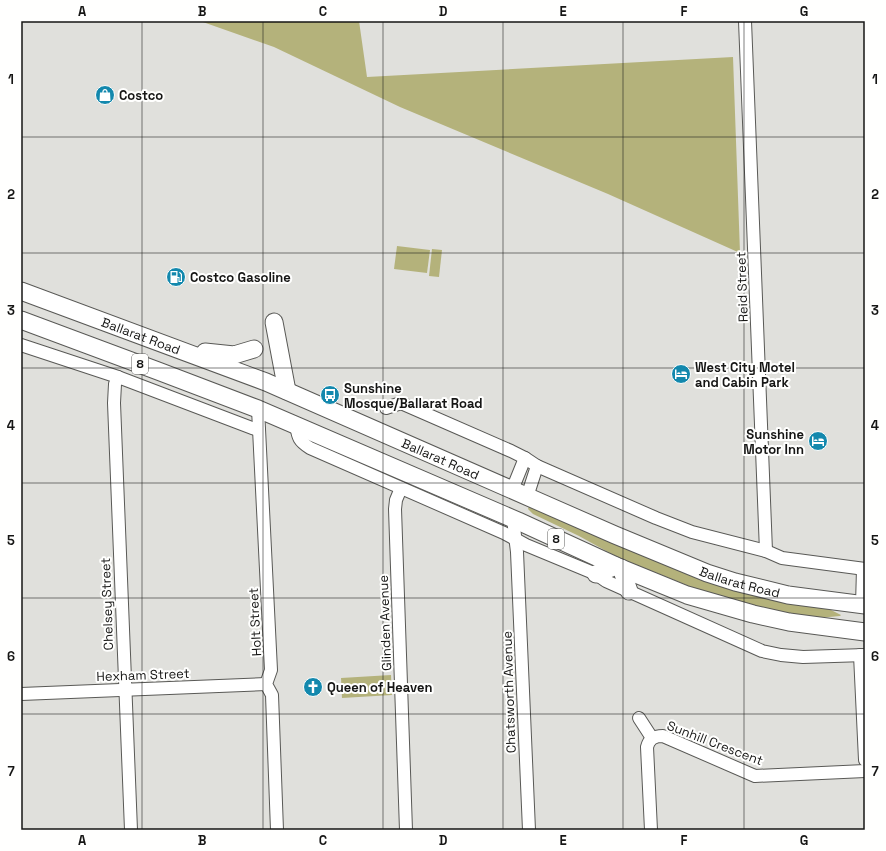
<svg xmlns="http://www.w3.org/2000/svg" width="886" height="851" font-family="'Space Grotesk',sans-serif">
	<style>
		.green { fill: #b4b27b }
		.lines { fill: none; stroke-linecap: round; stroke-linejoin: round }
		.minor-casing { stroke: #595956; stroke-width: 14 }
		.highway-casing { stroke: #595956; stroke-width: 19 }
		.minor { stroke: #fff; stroke-width: 12 }
		.highway { stroke: #fff; stroke-width: 17 }
		.grid { fill: none; stroke: #161615; stroke-width: 1; stroke-opacity: 0.55 }
		.labels { text-anchor: middle; dominant-baseline: central; stroke-width: 4; stroke-linejoin: round; paint-order: stroke }
		.shield { fill: #fffffe; stroke: #5c5c5b; stroke-width: 1 }
		.shield-label { font-size: 12px; font-weight: bold; fill: #161615 }
		.poi-label { font-size: 13px; font-weight: bold; fill: #161615; stroke: #fffffe; text-anchor: start }
		.street-label { font-size: 13px; fill: #161615; stroke: #fffffe }
		.neatline { fill: none; stroke: #161615; stroke-width: 1.5 }
		.grid-label { font-size: 13px; text-anchor: middle; font-weight: bold; fill: #161615 }
	</style>
	<rect width="100%" height="100%" fill="#e0e0dc"/>
	<g class="green">
		<path d="M 200,21 L 359,21 L 367,77 L 733,57 L 740,253 L 608,194 L 400,107 L 274,47 Z"/>
		<path d="M 397,246 L 430,250 L 427,273 L 394,269 Z"/>
		<path d="M 432,249 L 442,250 L 439,277 L 429,276 Z"/>
		<path d="M 529,506 L 823,606 L 841,615 L 840,616 L 818,618 L 793,614 L 738,602 L 689,586 L 617,557 L 579,536 L 533,514 L 528,509 Z"/>
		<path d="M 391,675 L 392,695 L 342,698 L 341,678 Z"/>
	</g>
	<g class="lines">
		<g class="minor-casing">
			<g id="minor">
				<path d="M 745,21 L 766,551"/>
				<path d="M 21,345 L 118,377 L 252,428 L 259,430"/>
				<path d="M 118,377 L 115,384 L 114,403 L 131,830"/>
				<path d="M 386,408 L 401,403 L 511,451 L 525,458 L 537,466 L 656,518 L 692,532 L 766,551 L 782,558 L 865,569"/>
				<path d="M 258,409 L 271,670 L 266,684 L 272,695 L 277,830"/>
				<path d="M 296,425 C 298,438 299,441 310,448 L 504,533 L 526,545 L 596,574 L 606,581 L 762,651 L 781,655 L 803,657 L 865,655"/>
				<path d="M 401,488 L 396,500 L 395,509 L 406,830"/>
				<path d="M 512,490 L 525,458"/>
				<path d="M 527,497 L 537,466"/>
				<path d="M 513,519 L 517,552 L 529,830"/>
				<path d="M 862,605 L 863,569"/>
				<path d="M 860,655 L 865,760"/>
				<path d="M 21,694 L 266,684"/>
				<path d="M 639,718 L 652,738"/>
				<path d="M 651,830 L 647,747 C 649,739 654,736 663,736 L 755,776 L 865,771"/>
			</g>
		</g>
		<g class="highway-casing">
			<g id="highway">
				<path id="s1" d="M 21,291 L 266,382 L 615,535 L 707,573 L 735,582 L 788,595 L 865,605"/>
				<path d="M 21,320 L 158,371 L 258,409 L 518,521 L 616,566 L 687,595 L 753,614 L 789,622 L 865,632"/>
				<path d="M 274,322 L 287,391"/>
				<path d="M 205,352 L 234,355 L 254,349"/>
				<path d="M 621,568 L 629,591"/>
				<path d="M 596,574 L 616,566"/>
			</g>
		</g>
		<use href="#minor" class="minor"/>
		<use href="#highway" class="highway"/>
	</g>
	<path class="grid" d="M 142,21 L 142,830M 263,21 L 263,830M 383,21 L 383,830M 503,21 L 503,830M 623,21 L 623,830M 744,21 L 744,830M 21,137 L 865,137M 21,253 L 865,253M 21,368 L 865,368M 21,483 L 865,483M 21,598 L 865,598M 21,714 L 865,714"/>
	<defs>
		<g id="shop-disc" transform="scale(1)"><circle r="9.5" fill="#1388ad" stroke="#fffffe"/><path d="M-5-2.5h2.3a2.7 3.5 0 0 1 5.4 0H5L5.5 6h-11ZM-1.5-2.5h3a1.5 2.3 0 0 0-3 0Z" fill="#fff"/></g>
		<g id="fuel-disc" transform="scale(1)"><circle r="9.5" fill="#1388ad" stroke="#fffffe"/><path d="M-5.5-6h7V0h2V4h1.3V-2.5L3-4.5l.8-.8L6-3V5H2.5V1h-1V6h-7ZM-4.2-4.7v3.2H.2V-4.7Z" fill="#fff"/></g>
		<g id="hotel-disc" transform="scale(1)"><circle r="9.5" fill="#1388ad" stroke="#fffffe"/><path d="M-6-4.5h1.5V1H6V5H4.5V3h-9V5H-6ZM-4 0a1.8 1.8 0 1 1 3.6 0ZM.5 0V-2.5h3Q6-2.5 6 0Z" fill="#fff"/></g>
		<g id="bus-disc" transform="scale(1)"><circle r="9.5" fill="#1388ad" stroke="#fffffe"/><path d="M-5-6H5V4H4V6H2V4H-2V6H-4V4H-5ZM-3.5-4V0h7V-4ZM-3.5 1.2v1.5H-2V1.2ZM2 1.2v1.5H3.5V1.2Z" fill="#fff"/></g>
		<g id="church-disc" transform="scale(1)"><circle r="9.5" fill="#1388ad" stroke="#fffffe"/><path d="M-1.2-6h2.4v3.5h3.3v2.4h-3.3V6h-2.4V-.1h-3.3v-2.4h3.3Z" fill="#fff"/></g>
	</defs>
	<g fill-rule="evenodd">
		<use href="#shop-disc" x="105" y="95"/>
		<use href="#fuel-disc" x="176" y="277"/>
		<use href="#hotel-disc" x="681" y="374"/>
		<use href="#bus-disc" x="330" y="395"/>
		<use href="#hotel-disc" x="818" y="441"/>
		<use href="#church-disc" x="313" y="687"/>
	</g>
	<g class="labels">
		<g class="shield">
			<rect x="132" y="354" width="16" height="20" rx="3"/>
			<rect x="548" y="529" width="16" height="20" rx="3"/>
		</g>
		<g class="shield-label">
			<text x="140" y="364">8</text>
			<text x="556" y="539">8</text>
		</g>
		<g class="poi-label">
			<text x="119" y="95">Costco</text>
			<text x="190" y="277">Costco Gasoline</text>
			<text x="695" y="367">West City Motel<tspan x="695" dy="15">and Cabin Park</tspan></text>
			<text x="344" y="388">Sunshine<tspan x="344" dy="15">Mosque/Ballarat Road</tspan></text>
			<text x="804" y="434" text-anchor="end">Sunshine<tspan x="804" dy="15">Motor Inn</tspan></text>
			<text x="327" y="687">Queen of Heaven</text>
		</g>
		<g class="street-label">
			<text transform="translate(742 287) rotate(-92)">Reid Street</text>
			<text stroke="none"><textPath href="#s1" startOffset="128">Ballarat Road</textPath></text>
			<text stroke="none"><textPath href="#s1" startOffset="452">Ballarat Road</textPath></text>
			<text stroke="none"><textPath href="#s1" startOffset="776">Ballarat Road</textPath></text>
			<text transform="translate(107 604) rotate(-92)">Chelsey Street</text>
			<text transform="translate(255 622) rotate(-93)">Holt Street</text>
			<text transform="translate(385 623) rotate(-92)">Glinden Avenue</text>
			<text transform="translate(143 675) rotate(-2)">Hexham Street</text>
			<text transform="translate(509 692) rotate(-92)">Chatsworth Avenue</text>
			<text transform="translate(715 743) rotate(21)">Sunhill Crescent</text>
		</g>
	</g>
	<rect width="886" height="851" fill="none" stroke="#fffffe" stroke-width="44"/>
	<rect x="22" y="22" width="842" height="807" class="neatline"/>
	<g class="grid-label">
		<text x="82" y="16">A</text>
		<text x="202" y="16">B</text>
		<text x="323" y="16">C</text>
		<text x="443" y="16">D</text>
		<text x="563" y="16">E</text>
		<text x="684" y="16">F</text>
		<text x="804" y="16">G</text>
		<text x="11" y="84">1</text>
		<text x="875" y="84">1</text>
		<text x="11" y="199">2</text>
		<text x="875" y="199">2</text>
		<text x="11" y="315">3</text>
		<text x="875" y="315">3</text>
		<text x="11" y="430">4</text>
		<text x="875" y="430">4</text>
		<text x="11" y="545">5</text>
		<text x="875" y="545">5</text>
		<text x="11" y="661">6</text>
		<text x="875" y="661">6</text>
		<text x="11" y="776">7</text>
		<text x="875" y="776">7</text>
		<text x="82" y="845">A</text>
		<text x="202" y="845">B</text>
		<text x="323" y="845">C</text>
		<text x="443" y="845">D</text>
		<text x="563" y="845">E</text>
		<text x="684" y="845">F</text>
		<text x="804" y="845">G</text>
	</g>
</svg>
